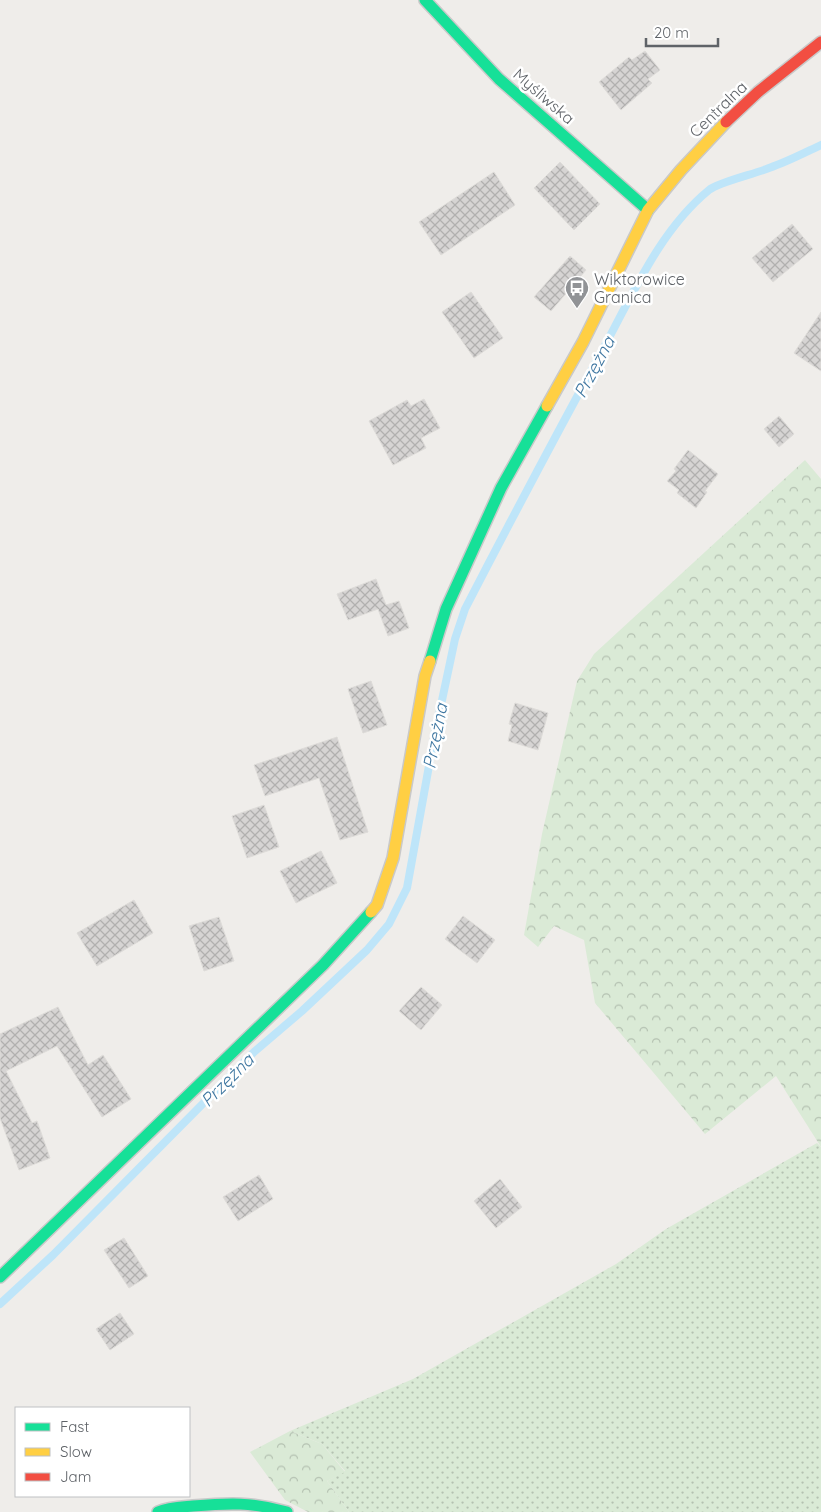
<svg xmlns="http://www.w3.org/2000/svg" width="821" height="1512" font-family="Quicksand,sans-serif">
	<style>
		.grass { fill: url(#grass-dots) }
		.forest { fill: url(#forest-crowns) }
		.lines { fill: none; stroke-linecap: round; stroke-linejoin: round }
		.stream { stroke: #bee5f9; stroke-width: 8 }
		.building { fill: url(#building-cross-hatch); stroke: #dedcd9 }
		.fast-casing { stroke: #c9c9c9; stroke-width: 14 }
		.slow-casing { stroke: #c9c9c9; stroke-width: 14 }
		.jam-casing { stroke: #c9c9c9; stroke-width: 14 }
		.fast { stroke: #16e098; stroke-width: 11 }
		.slow { stroke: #ffcf43; stroke-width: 11 }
		.jam { stroke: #f24e42; stroke-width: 11 }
		.labels { text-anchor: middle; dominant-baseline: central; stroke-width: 5; stroke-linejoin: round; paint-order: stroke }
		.street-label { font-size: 16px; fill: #5f6368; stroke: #fff }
		.poi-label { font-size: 16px; fill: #5f6368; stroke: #fff; text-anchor: start }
		.water-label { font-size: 18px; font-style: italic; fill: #3f77a1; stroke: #fff }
	</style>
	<defs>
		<pattern id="grass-dots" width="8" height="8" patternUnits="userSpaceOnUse" patternTransform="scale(1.25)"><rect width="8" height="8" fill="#daead6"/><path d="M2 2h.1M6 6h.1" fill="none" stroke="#b4c1b1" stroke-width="1.8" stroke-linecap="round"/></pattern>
		<pattern id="forest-crowns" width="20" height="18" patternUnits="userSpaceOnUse" patternTransform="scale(1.25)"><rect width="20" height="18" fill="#daead6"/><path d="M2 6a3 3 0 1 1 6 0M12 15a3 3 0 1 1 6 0" fill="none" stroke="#b4c1b1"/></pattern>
		<pattern id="building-cross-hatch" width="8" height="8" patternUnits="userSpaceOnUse" patternTransform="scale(1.25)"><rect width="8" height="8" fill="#d6d4d3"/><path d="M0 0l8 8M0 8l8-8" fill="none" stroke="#b1b0af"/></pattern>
	</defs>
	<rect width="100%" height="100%" fill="#efedea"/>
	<path class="grass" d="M 817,1143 L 821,1147 L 821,1512 L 349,1512 L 327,1481 L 345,1471 L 322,1444 L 290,1431 L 413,1379 L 616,1264 L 666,1229 Z"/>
	<g class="forest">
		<path d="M 805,460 L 821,479 L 821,1147 L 776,1076 L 705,1134 L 595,1003 L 584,940 L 554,926 L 538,947 L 524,935 L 542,834 L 577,681 L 594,654 Z"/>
		<path d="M 290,1431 L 322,1444 L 345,1472 L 327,1481 L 349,1512 L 308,1512 L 285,1500 L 250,1452 Z"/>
	</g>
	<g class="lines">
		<path class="stream" d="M 0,1304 L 53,1255 L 254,1052 L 302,1011 L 367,950 L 389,924 L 407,888 L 434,738 L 455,639 L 465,609 C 510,522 556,435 603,349 C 633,294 660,230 709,190 C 719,182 755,174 769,168 C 787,162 804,153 821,145"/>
	</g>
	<g class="building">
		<path d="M 645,51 L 660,70 L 648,79 L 652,83 L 621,110 L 599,82 L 629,57 L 632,60 Z"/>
		<path d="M 560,162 L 600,204 L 574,230 L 534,188 Z"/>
		<path d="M 494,172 L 515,205 L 441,255 L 419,222 Z"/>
		<path d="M 792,224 L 813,249 L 773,282 L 752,258 Z"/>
		<path d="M 570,256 L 586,270 L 551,311 L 534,297 Z"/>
		<path d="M 471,292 L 503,338 L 474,358 L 442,312 Z"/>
		<path d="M 821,312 L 821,371 L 794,353 Z"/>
		<path d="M 424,399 L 440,428 L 421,438 L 426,448 L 393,465 L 369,421 L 407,400 L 411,406 Z"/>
		<path d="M 779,416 L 794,434 L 779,447 L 764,429 Z"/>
		<path d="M 688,450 L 718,474 L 705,491 L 707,492 L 696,508 L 677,493 L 679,490 L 667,481 L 676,471 L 674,469 Z"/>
		<path d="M 376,579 L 386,605 L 399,601 L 409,628 L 388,636 L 378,609 L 348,620 L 337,594 Z"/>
		<path d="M 371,681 L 387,725 L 363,733 L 348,689 Z"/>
		<path d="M 515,703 L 548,713 L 538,750 L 508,741 L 512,725 L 509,724 Z"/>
		<path d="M 337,737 L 368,832 L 340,840 L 319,778 L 265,796 L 254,765 Z"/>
		<path d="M 264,805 L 279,847 L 247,858 L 232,816 Z"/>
		<path d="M 321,851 L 337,883 L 296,903 L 280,871 Z"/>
		<path d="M 134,900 L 153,933 L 97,966 L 77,933 Z"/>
		<path d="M 463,916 L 495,940 L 477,963 L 445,939 Z"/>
		<path d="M 219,917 L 234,961 L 204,971 L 189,926 Z"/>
		<path d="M 421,987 L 442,1005 L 421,1030 L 399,1011 Z"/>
		<path d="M 58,1007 L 88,1065 L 103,1055 L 131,1099 L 102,1117 L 57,1046 L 6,1071 L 32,1123 L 37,1121 L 50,1158 L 19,1170 L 0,1118 L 0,1034 Z"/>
		<path d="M 259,1175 L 273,1199 L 238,1221 L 223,1197 Z"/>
		<path d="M 500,1179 L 522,1207 L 496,1228 L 474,1201 Z"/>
		<path d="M 124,1238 L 148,1276 L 129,1288 L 104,1250 Z"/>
		<path d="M 120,1313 L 134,1334 L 110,1350 L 96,1329 Z"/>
	</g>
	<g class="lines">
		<g class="fast-casing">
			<g id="fast">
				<path d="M 425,0 L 499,79 L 648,210"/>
				<path d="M 430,661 L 446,609 L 501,488 L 547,406"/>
				<path d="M 0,1277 L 323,965 L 371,912"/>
				<path d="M 158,1512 C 169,1507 181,1507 193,1506 C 229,1503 252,1502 287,1512"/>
			</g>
		</g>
		<g class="slow-casing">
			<g id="slow">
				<path d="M 547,406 L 583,342 L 648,210 L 681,170 L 726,122"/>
				<path d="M 371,912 L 377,905 L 393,858 L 425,676 L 430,661"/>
			</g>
		</g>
		<g class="jam-casing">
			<path id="jam" d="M 726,122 L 758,92 L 821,42"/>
		</g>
		<use href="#fast" class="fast"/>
		<use href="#slow" class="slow"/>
		<use href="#jam" class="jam"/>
	</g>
	<defs>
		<g id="bus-pin" transform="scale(1.25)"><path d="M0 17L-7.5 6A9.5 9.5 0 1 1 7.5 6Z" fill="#919396" stroke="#fff"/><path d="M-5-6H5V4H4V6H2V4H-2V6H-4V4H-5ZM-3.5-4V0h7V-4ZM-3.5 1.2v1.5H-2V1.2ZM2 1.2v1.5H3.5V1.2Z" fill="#fff"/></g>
	</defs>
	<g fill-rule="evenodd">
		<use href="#bus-pin" x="577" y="288"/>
	</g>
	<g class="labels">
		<g class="street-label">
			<text transform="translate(544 96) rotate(41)">Myśliwska</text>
			<text transform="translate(718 109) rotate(-44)">Centralna</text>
		</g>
		<g class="poi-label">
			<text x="594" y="279">Wiktorowice<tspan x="594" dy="18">Granica</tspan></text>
		</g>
		<g class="water-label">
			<text transform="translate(594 367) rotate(-62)">Przężna</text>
			<text transform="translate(435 736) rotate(-79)">Przężna</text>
			<text transform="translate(227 1080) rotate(-45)">Przężna</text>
		</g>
	</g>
	<rect x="15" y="1407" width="175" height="90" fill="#ffffff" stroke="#bfc1c3"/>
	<rect x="25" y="1423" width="25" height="8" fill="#16e098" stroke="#bfc1c3"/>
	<text x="60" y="1432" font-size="15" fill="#5f6368">Fast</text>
	<rect x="25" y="1448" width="25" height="8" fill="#ffcf43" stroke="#bfc1c3"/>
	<text x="60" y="1457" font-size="15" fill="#5f6368">Slow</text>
	<rect x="25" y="1473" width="25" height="8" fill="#f24e42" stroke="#bfc1c3"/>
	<text x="60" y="1482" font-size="15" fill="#5f6368">Jam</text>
	<path d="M646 38v8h72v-8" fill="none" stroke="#5f6368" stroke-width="2.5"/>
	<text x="654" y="38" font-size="15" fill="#5f6368" stroke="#ffffff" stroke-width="4" paint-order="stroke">20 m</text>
</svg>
